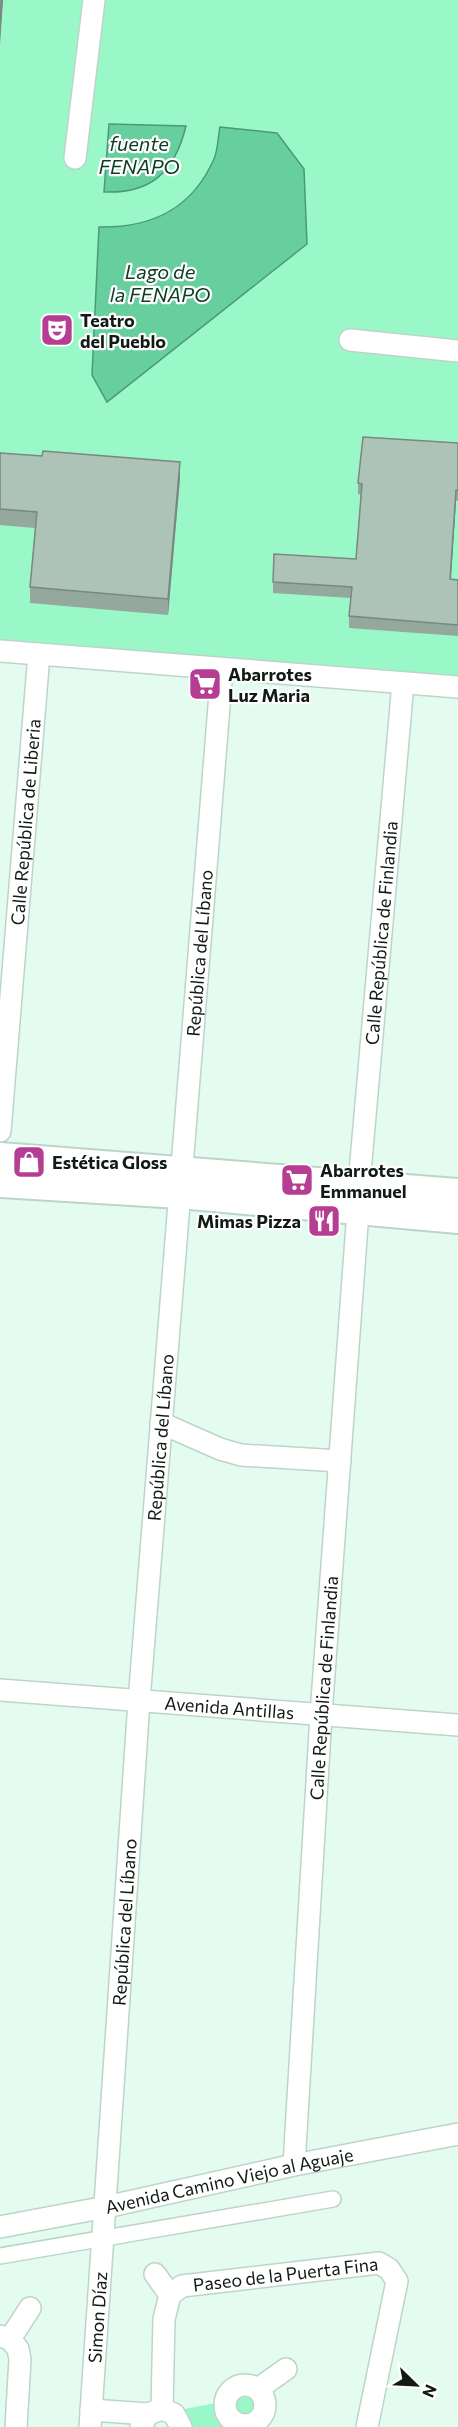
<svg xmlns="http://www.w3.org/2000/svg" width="458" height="2427" font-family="Commissioner,sans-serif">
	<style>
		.green { fill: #9af7c8 }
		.water { fill: #67cf9e; stroke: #4d9975; stroke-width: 1.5 }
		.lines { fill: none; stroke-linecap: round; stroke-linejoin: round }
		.pedestrian-casing { stroke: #bdd5c8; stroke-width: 18 }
		.minor-casing { stroke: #bdd5c8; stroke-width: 24 }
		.secondary-casing { stroke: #bdd5c8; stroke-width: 32 }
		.pedestrian { stroke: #fff; stroke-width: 15 }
		.minor { stroke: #fff; stroke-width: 21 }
		.secondary { stroke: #fff; stroke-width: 28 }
		.wall { fill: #95a89d }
		.shaded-wall { fill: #798880 }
		.building { fill: #adc3b7; stroke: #798880; stroke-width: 1.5 }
		.labels { text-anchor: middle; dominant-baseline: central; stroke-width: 4.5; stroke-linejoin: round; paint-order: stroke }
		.poi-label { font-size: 18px; font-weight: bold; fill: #111a15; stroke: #fff; text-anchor: start }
		.street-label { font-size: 18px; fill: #111a15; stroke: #fff }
		.water-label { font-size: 20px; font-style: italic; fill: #0d3b27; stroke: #fff }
	</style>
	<rect width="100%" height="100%" fill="#e4fcef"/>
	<g class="green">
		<path d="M 0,0 L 458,0 L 458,680 L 0,644 Z"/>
		<circle cx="245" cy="2408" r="11"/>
		<path d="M 217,2403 L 227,2427 L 188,2427 L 184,2409 Z"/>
	</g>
	<g class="water">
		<path d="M 109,124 L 186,126 C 175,171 152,194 104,192 Z"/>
		<path d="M 220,127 L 277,133 L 304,169 L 307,244 L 107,402 L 92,375 L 99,227 C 152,228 192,209 214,159 C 218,150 218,137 220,127 Z"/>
	</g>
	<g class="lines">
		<g class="pedestrian-casing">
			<path id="pedestrian" d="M 0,2256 L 333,2199"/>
		</g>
		<g class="minor-casing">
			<g id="minor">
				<path d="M 75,158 L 94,0"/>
				<path d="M 350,340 L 458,351"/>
				<path d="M 0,651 L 458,687"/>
				<path id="s1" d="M 0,1131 L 39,654"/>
				<path id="s2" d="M 359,1184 L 403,683"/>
				<path d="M 161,1423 L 220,1449 L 241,1455 L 340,1461"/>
				<path id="s3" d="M 0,1690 L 458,1725"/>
				<path id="s4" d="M 294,2165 L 321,1715 L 358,1211"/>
				<path id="s5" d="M 0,2227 L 106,2207 L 294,2165 L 458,2134"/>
				<path d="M 155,2274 L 170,2295"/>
				<path d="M 0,2336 L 10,2339 L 18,2349 L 20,2359 L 16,2427"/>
				<path d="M 10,2339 L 30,2308"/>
				<circle cx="245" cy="2405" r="20"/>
				<path d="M 258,2389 L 286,2369"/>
				<path id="s6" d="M 162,2409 L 164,2319 L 170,2295 L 182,2286 L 379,2263 L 389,2269 L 397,2281 L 367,2427"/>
				<path d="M 91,2410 L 148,2414"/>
				<path id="s7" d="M 90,2427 L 139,1701 L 222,669"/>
				<path d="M 141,2427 L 148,2414 L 162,2409 L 174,2414 L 181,2427"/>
			</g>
		</g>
		<g class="secondary-casing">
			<g id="secondary">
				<path d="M 0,1157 L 458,1193"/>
				<path d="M 0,1183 L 180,1194 L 458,1219"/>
			</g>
		</g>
		<use href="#pedestrian" class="pedestrian"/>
		<use href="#minor" class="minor"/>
		<use href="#secondary" class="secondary"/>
	</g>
	<g class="wall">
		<path d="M 458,443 L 458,501 L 456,501 L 451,579 L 458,580 L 458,636 L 349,628 L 349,616 L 351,598 L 273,593 L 273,582 L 356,559 L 361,495 L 358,494 L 358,483 Z"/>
		<path d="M 0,453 L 180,478 L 168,615 L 30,603 L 30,587 L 35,528 L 0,525 Z"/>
	</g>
	<g class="shaded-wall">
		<path d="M 2,0 L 3,0 L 0,45 L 0,26 Z"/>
		<path d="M 180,462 L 180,478 L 168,615 L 168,599 Z"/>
		<path d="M 456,490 L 456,501 L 450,591 L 450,579 Z"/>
	</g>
	<g class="building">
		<path d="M 0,0 L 2,0 L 0,26 Z"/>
		<path d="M 363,437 L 458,443 L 458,490 L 456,490 L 450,579 L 458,580 L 458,625 L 349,616 L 352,587 L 273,582 L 274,554 L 356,559 L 362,484 L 358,483 Z"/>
		<path d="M 43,451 L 180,462 L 168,599 L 30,587 L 37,512 L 0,509 L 0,453 L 42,456 Z"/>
	</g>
	<defs>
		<g id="theatre-square" transform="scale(1.725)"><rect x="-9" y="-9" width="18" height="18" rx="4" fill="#b53d92" stroke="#fff"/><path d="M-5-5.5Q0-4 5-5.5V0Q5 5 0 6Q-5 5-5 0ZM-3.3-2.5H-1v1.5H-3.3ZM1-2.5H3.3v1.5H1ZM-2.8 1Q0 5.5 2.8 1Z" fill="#fff"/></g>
		<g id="supermarket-square" transform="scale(1.725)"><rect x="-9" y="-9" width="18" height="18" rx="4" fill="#b53d92" stroke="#fff"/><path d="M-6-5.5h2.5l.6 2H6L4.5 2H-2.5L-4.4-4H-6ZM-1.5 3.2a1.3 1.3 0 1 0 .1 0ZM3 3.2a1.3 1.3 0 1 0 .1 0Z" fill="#fff"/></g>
		<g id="shop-square" transform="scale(1.725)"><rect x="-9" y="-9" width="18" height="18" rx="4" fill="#b53d92" stroke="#fff"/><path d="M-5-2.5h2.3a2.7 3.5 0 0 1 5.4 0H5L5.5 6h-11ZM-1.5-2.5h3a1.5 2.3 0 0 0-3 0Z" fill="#fff"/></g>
		<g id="restaurant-square" transform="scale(1.725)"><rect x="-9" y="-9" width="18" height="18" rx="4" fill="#b53d92" stroke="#fff"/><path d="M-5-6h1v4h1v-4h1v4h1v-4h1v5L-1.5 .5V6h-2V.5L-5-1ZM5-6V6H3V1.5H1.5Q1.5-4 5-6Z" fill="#fff"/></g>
	</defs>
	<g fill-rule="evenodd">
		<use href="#theatre-square" x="57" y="330"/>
		<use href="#supermarket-square" x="205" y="684"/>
		<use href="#shop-square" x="29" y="1162"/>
		<use href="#supermarket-square" x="297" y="1180"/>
		<use href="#restaurant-square" x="324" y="1221"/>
	</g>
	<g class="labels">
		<g class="poi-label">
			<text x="80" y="320">Teatro<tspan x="80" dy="21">del Pueblo</tspan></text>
			<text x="228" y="674">Abarrotes<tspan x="228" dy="21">Luz Maria</tspan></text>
			<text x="52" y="1162">Estética Gloss</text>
			<text x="320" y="1170">Abarrotes<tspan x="320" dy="21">Emmanuel</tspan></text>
			<text x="301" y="1221" text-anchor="end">Mimas Pizza</text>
		</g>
		<g class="street-label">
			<text stroke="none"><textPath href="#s1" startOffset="310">Calle República de Liberia</textPath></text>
			<text stroke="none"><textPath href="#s2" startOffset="252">Calle República de Finlandia</textPath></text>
			<text stroke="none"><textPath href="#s7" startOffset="1478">República del Líbano</textPath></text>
			<text stroke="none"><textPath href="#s7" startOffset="992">República del Líbano</textPath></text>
			<text stroke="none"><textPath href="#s4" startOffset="478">Calle República de Finlandia</textPath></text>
			<text stroke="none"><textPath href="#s3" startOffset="230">Avenida Antillas</textPath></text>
			<text stroke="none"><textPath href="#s7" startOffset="506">República del Líbano</textPath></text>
			<text stroke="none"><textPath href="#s5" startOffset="234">Avenida Camino Viejo al Aguaje</textPath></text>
			<text stroke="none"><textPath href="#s6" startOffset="234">Paseo de la Puerta Fina</textPath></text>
			<text stroke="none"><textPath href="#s7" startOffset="110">Simon Díaz</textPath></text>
		</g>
		<g class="water-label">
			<text x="139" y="143">fuente<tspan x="139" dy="23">FENAPO</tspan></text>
			<text x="160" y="271">Lago de<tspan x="160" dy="23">la FENAPO</tspan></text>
		</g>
	</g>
	<g transform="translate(416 2385) rotate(114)" stroke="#ffffff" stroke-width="4.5" paint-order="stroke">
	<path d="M0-4.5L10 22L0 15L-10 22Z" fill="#111a15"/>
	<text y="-9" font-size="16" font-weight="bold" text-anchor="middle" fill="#111a15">N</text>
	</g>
</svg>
